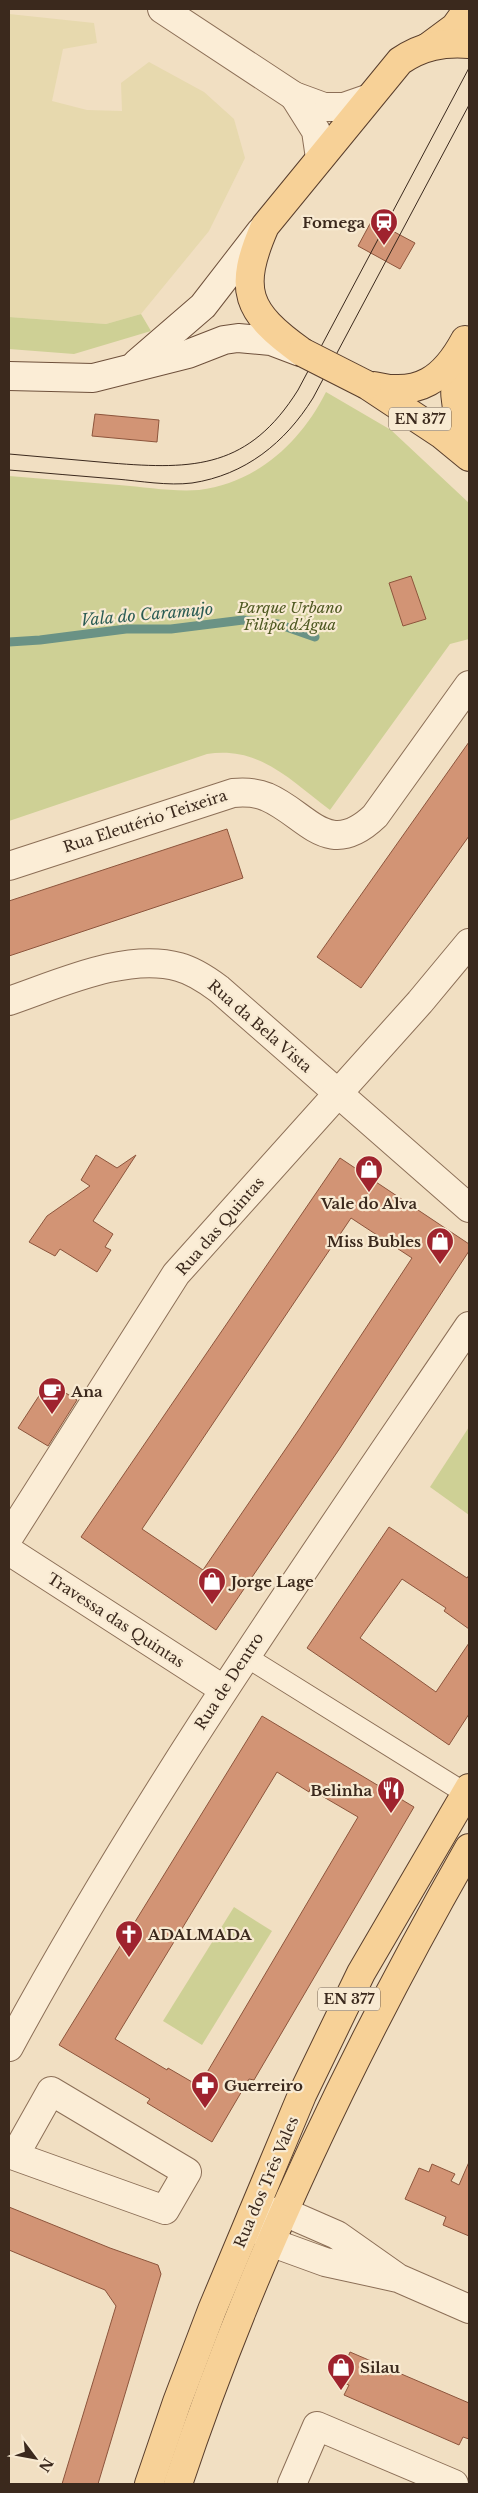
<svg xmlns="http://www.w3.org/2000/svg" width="478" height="2493" font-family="'Libre Baskerville',serif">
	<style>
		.farmland { fill: #e7d9ae }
		.green { fill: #ced095 }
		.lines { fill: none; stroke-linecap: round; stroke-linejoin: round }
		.stream { stroke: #6a9285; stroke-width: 9 }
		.building { fill: #d29475; stroke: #8d553c; fill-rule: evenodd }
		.pedestrian-casing { stroke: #8c6f57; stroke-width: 22 }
		.minor-casing { stroke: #8c6f57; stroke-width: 30 }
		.secondary-casing { stroke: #6e503b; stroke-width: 30 }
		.primary-casing { stroke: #593e2c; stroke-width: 30 }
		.pedestrian { stroke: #fbedd6; stroke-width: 20 }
		.minor { stroke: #fbedd6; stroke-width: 28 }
		.secondary { stroke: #fbedd6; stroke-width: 28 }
		.primary { stroke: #f7d197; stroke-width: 28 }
		.tram { stroke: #3b291d; stroke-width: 1 }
		.primary-bridge-casing { stroke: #593e2c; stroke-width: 30; stroke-linecap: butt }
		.primary-bridge { stroke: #f7d197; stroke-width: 28 }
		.labels { text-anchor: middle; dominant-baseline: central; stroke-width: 4.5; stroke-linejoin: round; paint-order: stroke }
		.shield { fill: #f8ead2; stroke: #746353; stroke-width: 1 }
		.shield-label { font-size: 14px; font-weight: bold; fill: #3b291d }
		.poi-label { font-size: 15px; font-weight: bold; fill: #3b291d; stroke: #f8ead2; text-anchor: start }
		.park-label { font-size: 15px; font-style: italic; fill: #4f5922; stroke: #f8ead2 }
		.street-label { font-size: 15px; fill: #3b291d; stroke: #f8ead2 }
		.water-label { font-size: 16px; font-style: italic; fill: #2b5c54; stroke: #f8ead2 }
	</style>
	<rect width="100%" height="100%" fill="#f1dfc2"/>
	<path class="farmland" d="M 9,14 L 94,23 L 97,43 L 63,49 L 52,101 L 87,110 L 122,111 L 121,83 L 149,62 L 204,92 L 234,119 L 245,158 L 209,231 L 141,314 L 106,324 L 9,317 Z"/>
	<g class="green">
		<path d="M 141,314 L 151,331 L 74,354 L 9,349 L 9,317 L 106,324 Z"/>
		<path d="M 326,392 L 391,430 L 469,503 L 469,639 L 450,644 L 330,810 C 290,780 260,746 207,754 L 9,821 L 9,476 C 45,479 82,482 119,485 C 145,487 173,492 199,490 C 257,483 301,442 326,392 Z"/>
		<path d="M 469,1427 L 469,1515 L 430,1487 Z"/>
		<path d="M 234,1907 L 272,1931 L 202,2045 L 163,2021 Z"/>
	</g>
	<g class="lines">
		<path class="stream" d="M 9,642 L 40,640 L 126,629 L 171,629 L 243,620 L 278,624 L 315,637"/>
	</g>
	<g class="building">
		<path d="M 372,220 L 415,243 L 400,269 L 358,246 Z"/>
		<path d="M 95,414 L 159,420 L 157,442 L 92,436 Z"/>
		<path d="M 411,576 L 426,619 L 403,626 L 389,583 Z"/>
		<path d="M 469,742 L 469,836 L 361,988 L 317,957 Z"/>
		<path d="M 227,829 L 243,878 L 9,956 L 9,901 Z"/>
		<path d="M 96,1155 L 117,1168 L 136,1155 L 93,1221 L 113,1234 L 105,1247 L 111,1250 L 97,1272 L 60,1249 L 55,1256 L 29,1242 L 47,1216 L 90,1186 L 81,1180 Z"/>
		<path d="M 340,1158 L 469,1244 L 469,1251 L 340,1448 L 216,1630 L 81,1537 ZM 351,1218 L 412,1258 L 300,1428 L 203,1570 L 142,1529 Z"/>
		<path d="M 48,1382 L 77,1400 L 48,1446 L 18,1428 Z"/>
		<path d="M 389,1527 L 467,1578 L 469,1575 L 469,1629 L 444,1611 L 446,1608 L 402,1579 L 360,1638 L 436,1692 L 469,1643 L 469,1714 L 449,1745 L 307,1648 Z"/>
		<path d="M 262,1716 L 414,1807 L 254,2080 L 249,2079 L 212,2142 L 147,2103 L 150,2099 L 59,2045 ZM 277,1772 L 309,1792 L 310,1789 L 358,1817 L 199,2086 L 168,2068 L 167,2070 L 115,2039 Z"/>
		<path d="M 469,2162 L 469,2236 L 443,2225 L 446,2217 L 405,2199 L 419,2168 L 429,2172 L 432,2164 L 455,2174 L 451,2181 L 459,2185 Z"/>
		<path d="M 9,2207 L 110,2248 L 158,2265 L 161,2274 L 98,2484 L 62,2484 L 116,2306 L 105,2290 L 9,2250 Z"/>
		<path d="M 350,2352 L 469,2403 L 469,2439 L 463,2437 L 459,2445 L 344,2395 L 349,2385 L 338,2381 Z"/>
	</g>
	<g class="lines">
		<g class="pedestrian-casing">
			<path id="pedestrian" d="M 245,1656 L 465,1793"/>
		</g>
		<g class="minor-casing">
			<g id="minor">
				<path d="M 162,9 L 294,96 L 324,107 L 344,107 L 367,99"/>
				<path d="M 294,96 L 316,131 L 320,158"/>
				<path d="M 9,866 L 233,793 C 245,792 256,792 267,797 C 307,814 328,861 375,816 L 469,685"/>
				<path d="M 9,1001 C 59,984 127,952 179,967 C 194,971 207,980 219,989 L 469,1208"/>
				<path d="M 9,1537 L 176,1274 L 420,1002 L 469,943"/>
				<path d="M 9,1551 L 223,1689"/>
				<path d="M 9,2047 C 145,1796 309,1562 469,1326"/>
				<path d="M 9,2154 L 165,2210 L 187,2172 L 51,2091 L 15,2155"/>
				<path d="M 398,2278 L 337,2235 L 282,2211 L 252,2215 L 270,2242 L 325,2262 L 398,2278 L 469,2309"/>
				<path d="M 292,2484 L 317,2426 L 454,2484"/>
			</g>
		</g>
		<g class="secondary-casing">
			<g id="secondary">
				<path d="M 137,363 L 203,306 L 261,231"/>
				<path d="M 9,376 L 93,378 L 188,354 L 224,340 L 238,338 L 271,341 L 300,352"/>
			</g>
		</g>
		<g class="primary-casing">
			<g id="primary">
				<path d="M 428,47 L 455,27 L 468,9"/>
				<path d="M 462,351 C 452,384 452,408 469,440"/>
				<path d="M 302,352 C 246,312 237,290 265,226 L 400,61 C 422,46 443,42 469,44"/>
				<path d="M 367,385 L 441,434 L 469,457"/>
				<path d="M 374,386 C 419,397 444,379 465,340"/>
				<path d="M 149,2484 L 177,2402 L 212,2310 L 302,2095 L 361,1973 L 469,1788"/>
				<path d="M 178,2484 C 252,2262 353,2051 469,1848"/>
			</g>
		</g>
		<use href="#pedestrian" class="pedestrian"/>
		<use href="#minor" class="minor"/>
		<use href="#secondary" class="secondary"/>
		<use href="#primary" class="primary"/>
		<g class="tram">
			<path d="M 9,454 C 43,457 77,460 111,463 C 195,470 249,468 298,390 L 469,68"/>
			<path d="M 9,470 C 44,473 80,476 116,479 C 140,481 168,486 192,483 C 245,475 285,443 313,398 L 469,105"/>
		</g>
		<g class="primary-bridge-casing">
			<path id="primary-bridge" d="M 302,352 L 367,385"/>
		</g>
		<use href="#primary-bridge" class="primary-bridge"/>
	</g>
	<defs>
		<g id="station-pin" transform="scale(1.4375)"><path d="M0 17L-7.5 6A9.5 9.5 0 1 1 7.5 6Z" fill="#9f232e" stroke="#f8ead2"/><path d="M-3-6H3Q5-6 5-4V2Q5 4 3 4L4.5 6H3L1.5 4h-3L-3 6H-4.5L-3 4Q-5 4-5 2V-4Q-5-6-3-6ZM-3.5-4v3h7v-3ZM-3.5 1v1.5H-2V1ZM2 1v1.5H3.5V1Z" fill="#fff"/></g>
		<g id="shop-pin" transform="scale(1.4375)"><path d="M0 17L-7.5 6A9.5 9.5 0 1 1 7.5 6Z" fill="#9f232e" stroke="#f8ead2"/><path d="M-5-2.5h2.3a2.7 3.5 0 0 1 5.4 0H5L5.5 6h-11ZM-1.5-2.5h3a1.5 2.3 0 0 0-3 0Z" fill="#fff"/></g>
		<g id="cafe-pin" transform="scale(1.4375)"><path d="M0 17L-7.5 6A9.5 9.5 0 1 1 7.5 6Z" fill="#9f232e" stroke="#f8ead2"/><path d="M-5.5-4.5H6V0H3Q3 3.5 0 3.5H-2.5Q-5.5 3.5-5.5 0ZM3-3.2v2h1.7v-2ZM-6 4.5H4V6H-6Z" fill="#fff"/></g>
		<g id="restaurant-pin" transform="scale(1.4375)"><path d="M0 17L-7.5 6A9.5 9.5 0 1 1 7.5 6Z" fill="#9f232e" stroke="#f8ead2"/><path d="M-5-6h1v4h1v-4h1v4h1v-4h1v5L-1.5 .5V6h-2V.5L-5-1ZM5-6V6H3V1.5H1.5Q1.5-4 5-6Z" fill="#fff"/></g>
		<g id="church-pin" transform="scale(1.4375)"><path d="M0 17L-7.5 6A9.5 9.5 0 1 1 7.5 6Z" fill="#9f232e" stroke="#f8ead2"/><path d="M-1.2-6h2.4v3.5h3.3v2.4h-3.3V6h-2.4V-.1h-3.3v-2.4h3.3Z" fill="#fff"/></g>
		<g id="pharmacy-pin" transform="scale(1.4375)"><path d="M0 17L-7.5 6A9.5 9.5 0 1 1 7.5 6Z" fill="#9f232e" stroke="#f8ead2"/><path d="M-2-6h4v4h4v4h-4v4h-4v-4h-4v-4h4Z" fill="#fff"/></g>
	</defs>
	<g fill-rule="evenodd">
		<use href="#station-pin" x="384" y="222"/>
		<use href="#shop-pin" x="369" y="1169"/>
		<use href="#shop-pin" x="440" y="1241"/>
		<use href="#cafe-pin" x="52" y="1391"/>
		<use href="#shop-pin" x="212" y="1581"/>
		<use href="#restaurant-pin" x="391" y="1790"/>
		<use href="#church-pin" x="129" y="1934"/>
		<use href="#pharmacy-pin" x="205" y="2085"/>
		<use href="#shop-pin" x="341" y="2367"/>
	</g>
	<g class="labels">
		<g class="shield">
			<rect x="389" y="407.5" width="62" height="23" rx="4"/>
			<rect x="318" y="1987.5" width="62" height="23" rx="4"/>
		</g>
		<g class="shield-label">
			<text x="420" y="419">EN 377</text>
			<text x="349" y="1999">EN 377</text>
		</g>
		<g class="poi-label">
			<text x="365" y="222" text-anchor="end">Fomega</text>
			<text x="369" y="1203" text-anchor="middle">Vale do Alva</text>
			<text x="421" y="1241" text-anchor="end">Miss Bubles</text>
			<text x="71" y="1391">Ana</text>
			<text x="231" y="1581">Jorge Lage</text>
			<text x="372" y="1790" text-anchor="end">Belinha</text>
			<text x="148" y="1934">ADALMADA</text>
			<text x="224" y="2085">Guerreiro</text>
			<text x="360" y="2367">Silau</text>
		</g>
		<g class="park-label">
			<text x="290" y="607">Parque Urbano<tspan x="290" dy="17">Filipa d'Água</tspan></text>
		</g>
		<g class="street-label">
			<text transform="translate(145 821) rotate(-18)">Rua Eleutério Teixeira</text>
			<text transform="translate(260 1026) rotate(41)">Rua da Bela Vista</text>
			<text transform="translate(220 1226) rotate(-49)">Rua das Quintas</text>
			<text transform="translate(116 1620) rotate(33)">Travessa das Quintas</text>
			<text transform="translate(229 1681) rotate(-57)">Rua de Dentro</text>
			<text transform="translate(266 2182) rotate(-67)">Rua dos Três Vales</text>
		</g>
		<g class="water-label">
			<text transform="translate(147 614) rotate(-5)">Vala do Caramujo</text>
		</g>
	</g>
	<rect width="478" height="2493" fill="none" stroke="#3b291d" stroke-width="20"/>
	<g transform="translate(35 2458) rotate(122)" stroke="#f8ead2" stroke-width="4" paint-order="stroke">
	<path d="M0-4L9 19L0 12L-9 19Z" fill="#3b291d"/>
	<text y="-8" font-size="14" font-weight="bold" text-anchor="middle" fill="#3b291d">N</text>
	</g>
</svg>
